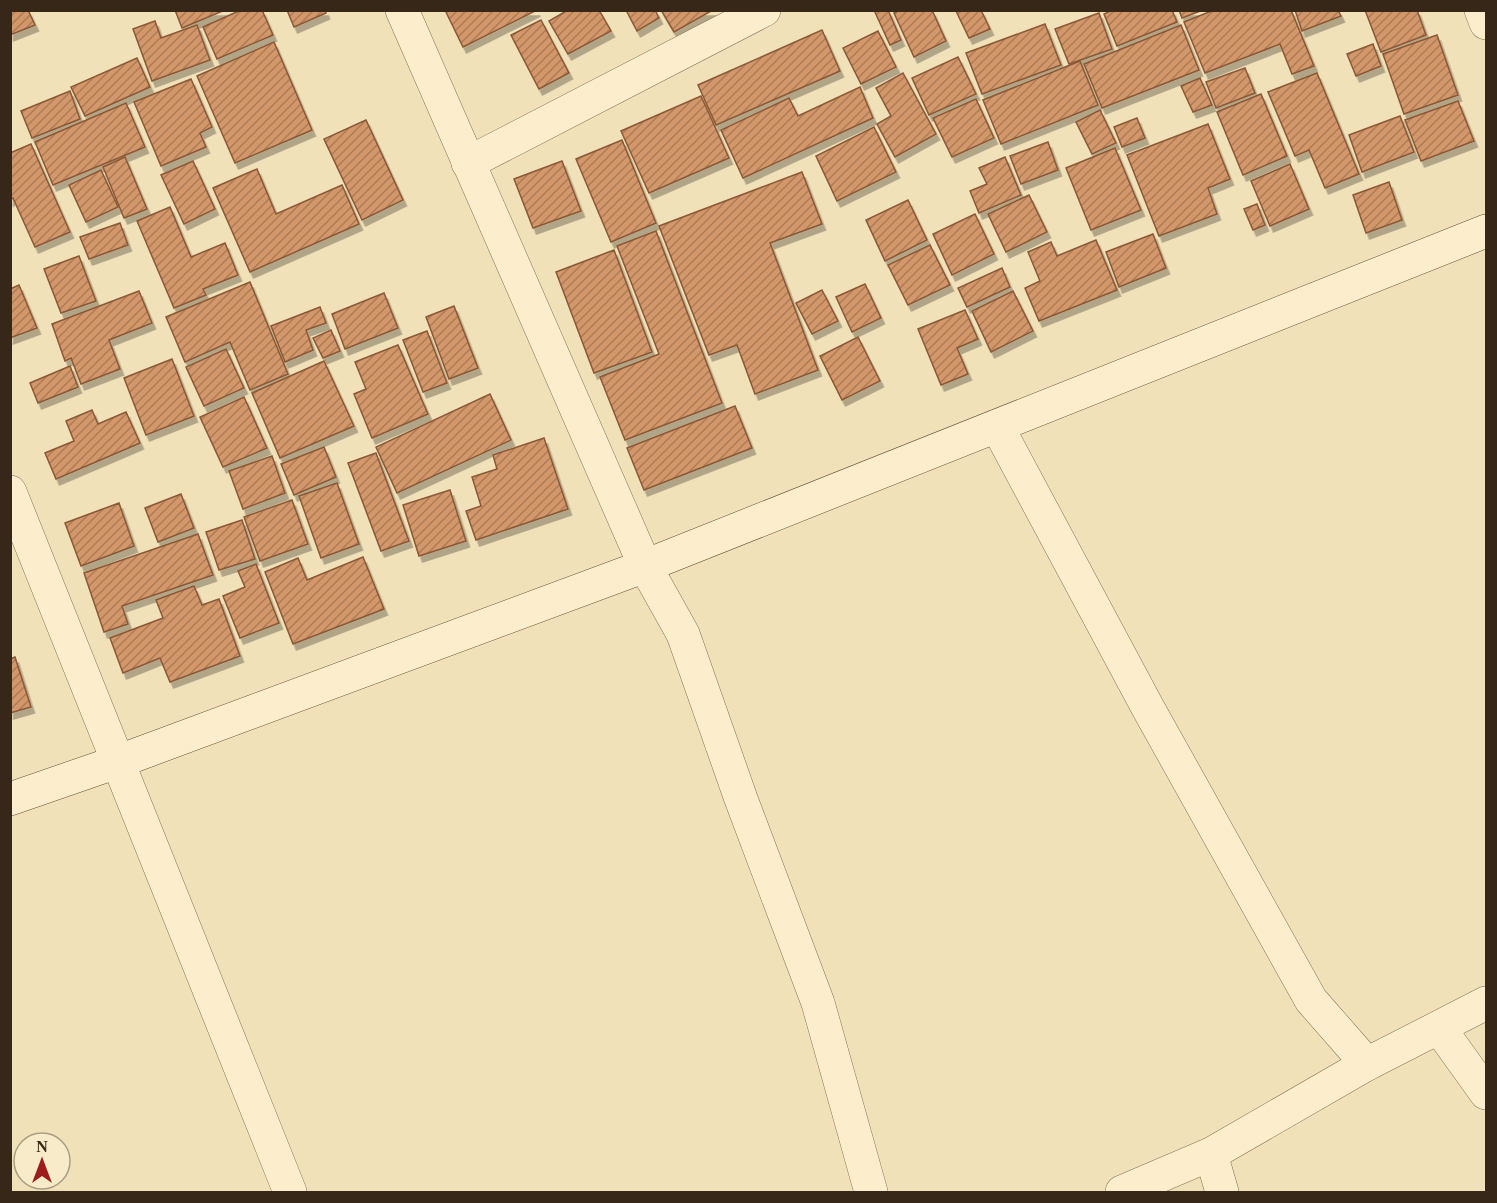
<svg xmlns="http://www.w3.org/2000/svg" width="1497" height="1203" font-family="Georgia,serif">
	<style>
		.building { fill: url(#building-hatch); stroke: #8a5836; stroke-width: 1.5; filter: url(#shadow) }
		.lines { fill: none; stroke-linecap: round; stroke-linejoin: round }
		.street-casing { stroke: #897052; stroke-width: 34 }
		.secondary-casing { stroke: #6a5136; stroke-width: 34 }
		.street { stroke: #fceecc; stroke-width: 33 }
		.secondary { stroke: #fceecc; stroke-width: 33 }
	</style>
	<defs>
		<pattern id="building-hatch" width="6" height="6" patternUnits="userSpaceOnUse" patternTransform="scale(1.5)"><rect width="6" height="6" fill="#d3976b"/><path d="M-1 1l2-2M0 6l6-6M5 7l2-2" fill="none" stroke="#ac7b57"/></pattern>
		<filter id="shadow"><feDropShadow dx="3.5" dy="6" stdDeviation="0" flood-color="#0004"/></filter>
	</defs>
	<rect width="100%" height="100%" fill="#f1e1b9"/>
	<g class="building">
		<path d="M 10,10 L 28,10 L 35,25 L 10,35 Z"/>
		<path d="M 175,10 L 225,10 L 182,28 Z"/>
		<path d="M 241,10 L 262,10 L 273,35 L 217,59 L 203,27 Z"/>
		<path d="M 287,10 L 325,10 L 326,13 L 294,27 Z"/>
		<path d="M 445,10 L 537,10 L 463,47 Z"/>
		<path d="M 568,10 L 599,10 L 611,31 L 568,54 L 549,21 Z"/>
		<path d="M 626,10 L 655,10 L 659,18 L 637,31 Z"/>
		<path d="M 661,10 L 713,10 L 674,32 Z"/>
		<path d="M 874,10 L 888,10 L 901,40 L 890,45 Z"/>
		<path d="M 899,10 L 932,10 L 946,41 L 914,57 L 894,13 Z"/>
		<path d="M 981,10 L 990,29 L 969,38 L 956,11 Z"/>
		<path d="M 1112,10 L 1172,10 L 1177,22 L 1117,46 L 1104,14 Z"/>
		<path d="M 1179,10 L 1203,10 L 1182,18 Z"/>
		<path d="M 1214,10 L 1291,10 L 1314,66 L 1292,74 L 1280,44 L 1205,73 L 1184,22 Z"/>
		<path d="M 1295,10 L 1338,10 L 1341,16 L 1302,31 Z"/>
		<path d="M 1365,10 L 1417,10 L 1426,35 L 1381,52 Z"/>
		<path d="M 1099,13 L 1112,49 L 1069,64 L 1055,29 Z"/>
		<path d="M 541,20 L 569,73 L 539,89 L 511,35 Z"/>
		<path d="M 155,21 L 161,38 L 197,25 L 210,60 L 152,81 L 133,29 Z"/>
		<path d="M 1045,24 L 1061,65 L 982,94 L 966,53 Z"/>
		<path d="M 1181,25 L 1199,70 L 1102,108 L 1084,64 Z"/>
		<path d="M 822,30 L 840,71 L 716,125 L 698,85 Z"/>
		<path d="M 878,31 L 896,67 L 861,84 L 843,48 Z"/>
		<path d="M 1437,35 L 1458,95 L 1404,114 L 1383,54 Z"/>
		<path d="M 274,42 L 312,130 L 235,163 L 197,76 Z"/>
		<path d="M 1373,44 L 1381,66 L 1356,76 L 1347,54 Z"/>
		<path d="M 958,57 L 976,94 L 929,115 L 912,78 Z"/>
		<path d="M 137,58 L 150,87 L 85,116 L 71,87 Z"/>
		<path d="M 1080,61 L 1098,105 L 1001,144 L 983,100 Z"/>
		<path d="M 1245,68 L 1255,93 L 1216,108 L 1206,82 Z"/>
		<path d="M 903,73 L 936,134 L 895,157 L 877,124 L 891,116 L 876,88 Z"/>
		<path d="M 1317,73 L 1359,174 L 1325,188 L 1309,150 L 1295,156 L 1268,92 Z"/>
		<path d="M 1200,78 L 1212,105 L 1193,112 L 1181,86 Z"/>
		<path d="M 191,79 L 212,127 L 200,133 L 206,147 L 161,166 L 134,102 Z"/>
		<path d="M 860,87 L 873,118 L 743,178 L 721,130 L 789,98 L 798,116 Z"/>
		<path d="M 70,91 L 80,119 L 32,138 L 21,111 Z"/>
		<path d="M 1261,94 L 1287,156 L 1243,175 L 1217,112 Z"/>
		<path d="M 701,96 L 729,158 L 649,193 L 621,131 Z"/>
		<path d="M 976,99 L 994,138 L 952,157 L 933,118 Z"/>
		<path d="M 1458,101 L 1474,141 L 1421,161 L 1405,120 Z"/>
		<path d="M 126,103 L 145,147 L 53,185 L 35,142 Z"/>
		<path d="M 1100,110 L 1116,143 L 1092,154 L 1076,122 Z"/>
		<path d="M 1400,116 L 1414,152 L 1362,172 L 1349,135 Z"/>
		<path d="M 1137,118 L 1145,138 L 1122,147 L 1114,127 Z"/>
		<path d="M 366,120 L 403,200 L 362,220 L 324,139 Z"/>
		<path d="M 1208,124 L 1230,179 L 1208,188 L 1217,214 L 1159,236 L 1127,155 Z"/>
		<path d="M 874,127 L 896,172 L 837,201 L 816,156 Z"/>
		<path d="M 622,140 L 656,223 L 611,242 L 576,159 Z"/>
		<path d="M 1048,142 L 1058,170 L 1021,184 L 1010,156 Z"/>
		<path d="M 31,144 L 70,232 L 35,247 L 13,198 L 10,200 L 10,153 Z"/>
		<path d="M 1115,148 L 1141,210 L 1091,230 L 1066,168 Z"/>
		<path d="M 125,157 L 147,209 L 124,218 L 103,167 Z"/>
		<path d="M 1005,157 L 1021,195 L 979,213 L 970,191 L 987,184 L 979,168 Z"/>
		<path d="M 193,161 L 215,209 L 184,224 L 161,175 Z"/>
		<path d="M 562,161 L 581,211 L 533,228 L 514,179 Z"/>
		<path d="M 1290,164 L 1309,209 L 1270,226 L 1251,181 Z"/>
		<path d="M 257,169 L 276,214 L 342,185 L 359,224 L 250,272 L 213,188 Z"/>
		<path d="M 101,170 L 118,207 L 86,222 L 69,185 Z"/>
		<path d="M 802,172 L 822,224 L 770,243 L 818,370 L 755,394 L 737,345 L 709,355 L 659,226 Z"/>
		<path d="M 1389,182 L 1402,220 L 1366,233 L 1353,195 Z"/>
		<path d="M 1029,195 L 1047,232 L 1006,252 L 988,214 Z"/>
		<path d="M 908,200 L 927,240 L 885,261 L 866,220 Z"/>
		<path d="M 1257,204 L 1265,225 L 1253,230 L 1244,209 Z"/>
		<path d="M 170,207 L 191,257 L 225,243 L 238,275 L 203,289 L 206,295 L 174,308 L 137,221 Z"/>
		<path d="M 975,214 L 994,254 L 952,275 L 933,234 Z"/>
		<path d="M 120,223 L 128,245 L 89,259 L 80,237 Z"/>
		<path d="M 656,231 L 722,403 L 625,440 L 600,377 L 659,354 L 617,246 Z"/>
		<path d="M 1153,234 L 1166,268 L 1119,287 L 1106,252 Z"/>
		<path d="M 1096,240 L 1117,290 L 1039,321 L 1025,288 L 1040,281 L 1028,252 L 1051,242 L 1057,256 Z"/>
		<path d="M 930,245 L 950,285 L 908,305 L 888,265 Z"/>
		<path d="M 614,250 L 652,352 L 594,373 L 556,272 Z"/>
		<path d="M 79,256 L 96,301 L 61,313 L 44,269 Z"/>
		<path d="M 1002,268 L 1010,287 L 967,307 L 958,288 Z"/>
		<path d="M 250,282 L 288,374 L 250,390 L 230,342 L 185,362 L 166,317 Z"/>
		<path d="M 865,284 L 881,318 L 852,332 L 836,297 Z"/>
		<path d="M 19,285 L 37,328 L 10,338 L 10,289 Z"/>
		<path d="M 822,290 L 838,321 L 812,334 L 796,303 Z"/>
		<path d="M 139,291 L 152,323 L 109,340 L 120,369 L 81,384 L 71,358 L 65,361 L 52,324 Z"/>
		<path d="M 1013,291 L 1033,331 L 991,352 L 972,311 Z"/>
		<path d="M 384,293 L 398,328 L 345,349 L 332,314 Z"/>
		<path d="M 454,306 L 478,368 L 449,379 L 426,317 Z"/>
		<path d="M 320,307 L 326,323 L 306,330 L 313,350 L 285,362 L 271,326 Z"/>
		<path d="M 965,310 L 978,339 L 957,348 L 968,374 L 941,385 L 918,329 Z"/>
		<path d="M 331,330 L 340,351 L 323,358 L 313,338 Z"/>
		<path d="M 427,331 L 447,383 L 423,392 L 403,340 Z"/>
		<path d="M 858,337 L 880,381 L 842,400 L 820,356 Z"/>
		<path d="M 398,345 L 428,414 L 372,438 L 354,394 L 366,389 L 355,362 Z"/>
		<path d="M 226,349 L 244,388 L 204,406 L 186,367 Z"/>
		<path d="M 172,359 L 194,416 L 146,435 L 124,378 Z"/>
		<path d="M 324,361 L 354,426 L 280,458 L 252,393 Z"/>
		<path d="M 70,366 L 78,387 L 38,403 L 30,383 Z"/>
		<path d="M 490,394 L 511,440 L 397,493 L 376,447 Z"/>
		<path d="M 244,397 L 267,448 L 223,467 L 200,417 Z"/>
		<path d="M 735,406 L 752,448 L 644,490 L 627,448 Z"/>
		<path d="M 92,410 L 98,424 L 126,412 L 140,443 L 56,479 L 45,453 L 74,441 L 66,421 Z"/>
		<path d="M 544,438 L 568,509 L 476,540 L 466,511 L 481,506 L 472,477 L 497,469 L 493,455 Z"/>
		<path d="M 324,447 L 336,477 L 294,495 L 281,464 Z"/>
		<path d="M 376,453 L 409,541 L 381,551 L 348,463 Z"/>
		<path d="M 272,456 L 285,493 L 243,509 L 229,471 Z"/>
		<path d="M 337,483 L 359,544 L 321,558 L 299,496 Z"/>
		<path d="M 450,490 L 466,541 L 419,556 L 403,505 Z"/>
		<path d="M 181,494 L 194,528 L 158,542 L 145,508 Z"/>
		<path d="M 292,500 L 308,544 L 260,561 L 244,517 Z"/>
		<path d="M 119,503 L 134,546 L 81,566 L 65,523 Z"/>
		<path d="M 242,520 L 255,559 L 219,570 L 206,532 Z"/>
		<path d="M 198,534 L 213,575 L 122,606 L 128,624 L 104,632 L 84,573 Z"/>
		<path d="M 363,557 L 384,609 L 293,644 L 265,572 L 298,558 L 307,580 Z"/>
		<path d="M 256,564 L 279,623 L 240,638 L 223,596 L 245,587 L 238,571 Z"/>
		<path d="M 194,586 L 202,605 L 219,599 L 240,656 L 170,682 L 160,658 L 123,673 L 110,638 L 163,618 L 156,600 Z"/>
		<path d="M 15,657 L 31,707 L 10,713 L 10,659 Z"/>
	</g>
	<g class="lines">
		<g class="street-casing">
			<g id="street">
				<path d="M 402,10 L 645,566 L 683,634 L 741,799 L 818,1003 L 871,1192"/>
				<path d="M 1481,10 L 1486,23"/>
				<path d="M 468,163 L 764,10"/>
				<path d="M 997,426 L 1148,708 L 1311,1000 L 1367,1064"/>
				<path d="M 10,492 L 290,1192"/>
				<path d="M 1440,1029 L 1486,1093"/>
				<path d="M 1211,1154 L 1222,1192"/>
				<path d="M 1122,1192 L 1211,1154 L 1367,1064 L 1486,1003"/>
			</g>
		</g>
		<g class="secondary-casing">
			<path id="secondary" d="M 10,799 L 117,762 L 645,566 L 1486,231"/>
		</g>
		<use href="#street" class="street"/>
		<use href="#secondary" class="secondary"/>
	</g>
	<rect width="1497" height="1203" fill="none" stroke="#362719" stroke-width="24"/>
	<g transform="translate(42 1161)"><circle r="28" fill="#f8ebc9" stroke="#aa9d83" stroke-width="1.5"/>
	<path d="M0-4.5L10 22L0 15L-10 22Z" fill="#9d1d1d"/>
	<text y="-9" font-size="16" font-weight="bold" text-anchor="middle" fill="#362719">N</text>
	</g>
</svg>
